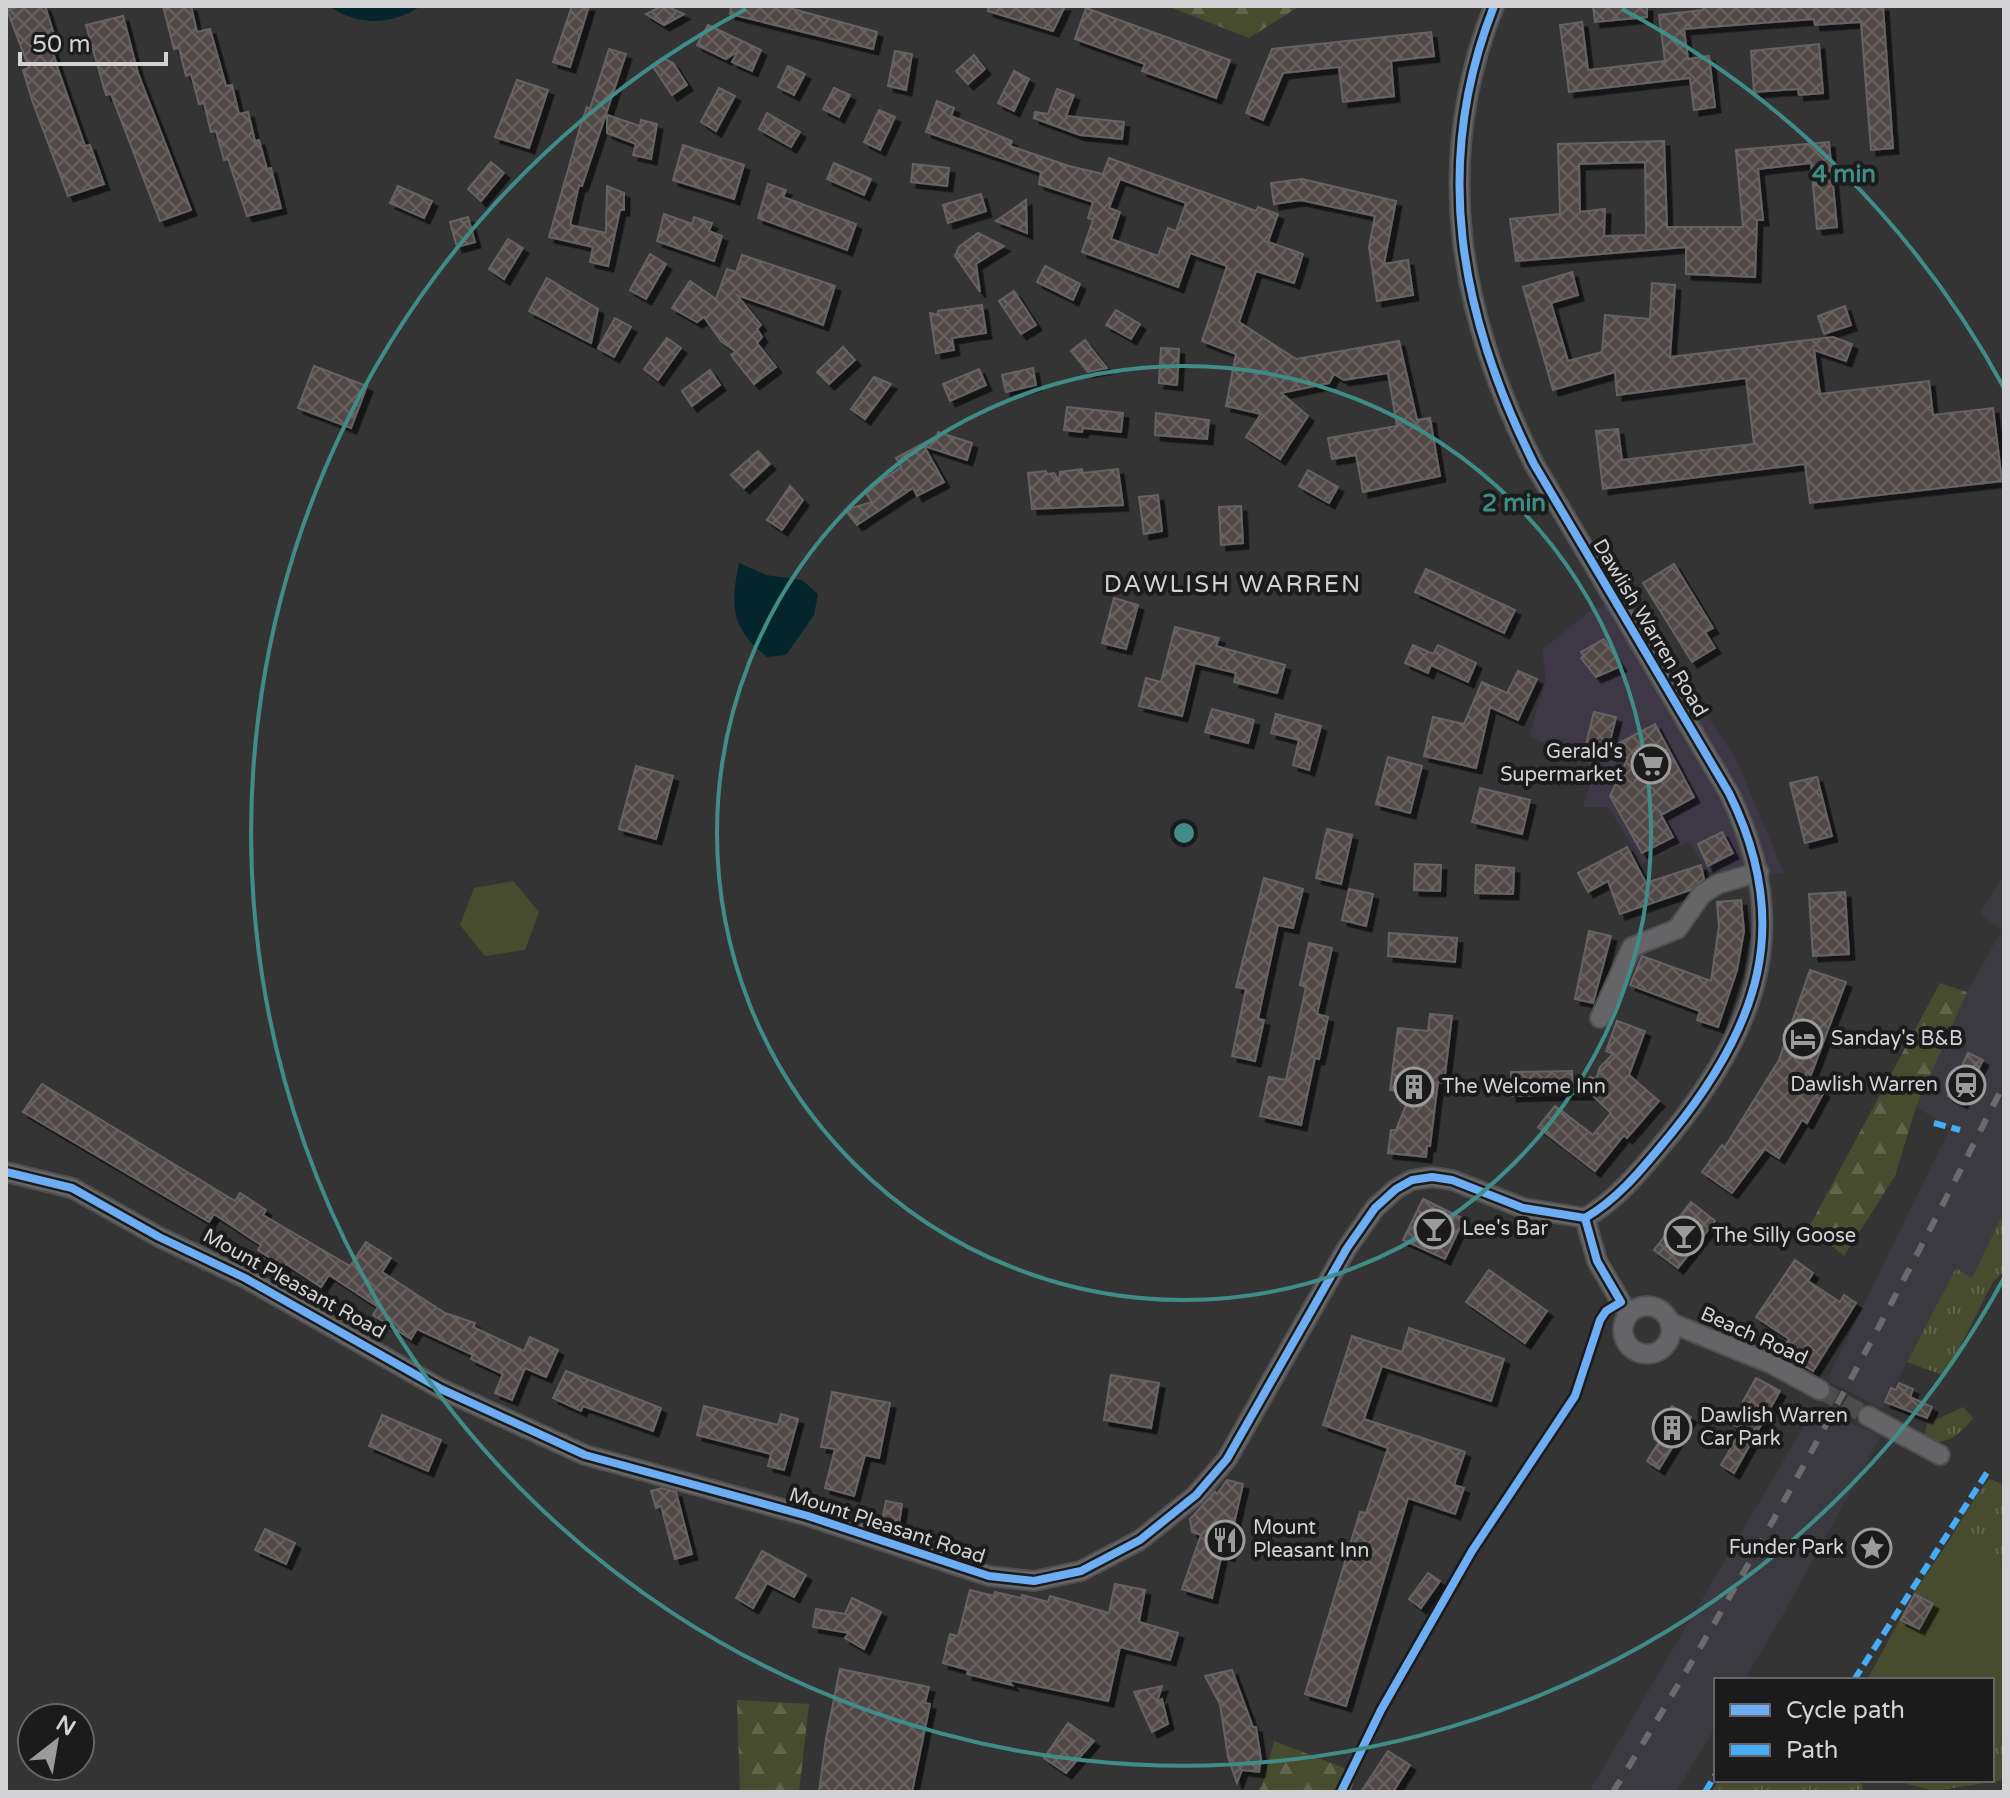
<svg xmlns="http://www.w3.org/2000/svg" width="2010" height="1798" font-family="'Varela Round',sans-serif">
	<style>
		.commercial { fill: #3d3746 }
		.built { fill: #3c3a41 }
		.grass { fill: url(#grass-tufts) }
		.forest { fill: url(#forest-firs) }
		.park { fill: #474c2f }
		.water { fill: #05252d }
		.building { fill: url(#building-cross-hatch); stroke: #656465; stroke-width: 2; fill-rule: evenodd; filter: url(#shadow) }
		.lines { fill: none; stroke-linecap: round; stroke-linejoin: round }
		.minor-tunnel { stroke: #4c4c4d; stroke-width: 18; stroke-dasharray: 18 9; stroke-linecap: butt }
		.minor-casing { stroke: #505051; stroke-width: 22 }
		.minor { stroke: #656466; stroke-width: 18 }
		.rail { stroke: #6b6b6c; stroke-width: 6; stroke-dasharray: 14 14; stroke-linecap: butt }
		.quiet { stroke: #46acf6; stroke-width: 6; stroke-dasharray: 12 6; stroke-linecap: butt }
		.cycleway-casing { stroke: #1b1b1c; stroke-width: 13 }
		.cycleway { stroke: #6dadf4; stroke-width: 8 }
		.ring { fill: none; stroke: #408d88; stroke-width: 4 }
		.labels { text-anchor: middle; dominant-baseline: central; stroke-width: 8; stroke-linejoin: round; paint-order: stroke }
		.street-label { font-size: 20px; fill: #d3d2d4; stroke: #1b1b1c }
		.poi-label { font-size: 20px; fill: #d3d2d4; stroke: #1b1b1c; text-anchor: start }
		.quarter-label { font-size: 24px; letter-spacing: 2px; fill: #d1d0d4; stroke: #1b1b1c }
		.centre { fill: #408d88; stroke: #1b1b1c; stroke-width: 4 }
		.ring-label { font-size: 24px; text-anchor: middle; font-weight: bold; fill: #408d88; stroke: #1b1b1c; stroke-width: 8; stroke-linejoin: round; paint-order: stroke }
	</style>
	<defs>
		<pattern id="grass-tufts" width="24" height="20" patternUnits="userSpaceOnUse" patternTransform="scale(2)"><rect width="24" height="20" fill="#474c2f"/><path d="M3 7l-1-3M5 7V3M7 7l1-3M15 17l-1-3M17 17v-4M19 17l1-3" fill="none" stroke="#61654c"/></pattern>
		<pattern id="forest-firs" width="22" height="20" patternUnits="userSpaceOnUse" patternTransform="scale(2)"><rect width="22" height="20" fill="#474c2f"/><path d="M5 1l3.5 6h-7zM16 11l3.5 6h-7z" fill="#61654c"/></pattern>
		<pattern id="building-cross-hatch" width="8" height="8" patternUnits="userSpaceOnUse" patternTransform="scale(2)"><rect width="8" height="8" fill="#514846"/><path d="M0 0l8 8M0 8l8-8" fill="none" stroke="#696260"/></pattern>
		<filter id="shadow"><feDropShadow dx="5.5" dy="5.5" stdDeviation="0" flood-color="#0009"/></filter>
	</defs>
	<rect width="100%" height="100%" fill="#343435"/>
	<path class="commercial" d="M 1626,594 L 1736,759 L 1784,873 L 1708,872 L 1689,841 L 1643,863 L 1608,807 L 1583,807 L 1595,768 L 1529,736 L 1546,678 L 1542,650 L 1590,611 Z"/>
	<g class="built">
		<path d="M 2004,874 L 2004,1212 L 1972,1279 L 1956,1268 L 1882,1409 L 1827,1380 L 1950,1128 L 1916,1107 L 1967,992 L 2002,930 L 1980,914 Z"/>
		<path d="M 1815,1407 L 1881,1436 L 1785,1611 L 1744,1680 L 1716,1680 L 1716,1726 L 1676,1792 L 1589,1792 Z"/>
	</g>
	<g class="grass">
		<path d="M 2004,1212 L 2004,1271 L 1993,1282 L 1945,1376 L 1907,1362 L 1956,1268 L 1972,1278 Z"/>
		<path d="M 1963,1407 L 1973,1418 C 1960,1435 1950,1442 1929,1443 L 1924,1436 L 1927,1424 Z"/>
		<path d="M 1990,1479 L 2004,1485 L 2004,1567 L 1952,1536 C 1959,1524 1981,1486 1990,1479 Z"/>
		<path d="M 2004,1733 L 2004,1780 L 1934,1791 L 1892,1780 L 1992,1780 L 1992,1747 Z"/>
		<path d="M 1719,1780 L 1861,1780 L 1863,1792 L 1712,1792 Z"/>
	</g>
	<g class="forest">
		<path d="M 1167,6 L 1300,6 L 1249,38 Z"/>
		<path d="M 1940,983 L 1967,992 L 1916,1107 L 1895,1176 L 1844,1256 L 1809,1227 Z"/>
		<path d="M 737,1700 L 809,1704 L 799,1792 L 740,1792 Z"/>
		<path d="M 1274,1741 L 1357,1773 L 1350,1792 L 1256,1792 L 1262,1786 Z"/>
	</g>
	<g class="park">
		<path d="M 513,881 L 539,912 L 525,950 L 485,956 L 460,925 L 474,888 Z"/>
		<path d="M 1952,1536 L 2004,1567 L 2004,1733 L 1992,1747 L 1992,1680 L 1867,1680 L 1914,1593 Z"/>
	</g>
	<g class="water">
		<path d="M 329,6 L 421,6 C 392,25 359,27 329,6 Z"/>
		<path d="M 739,563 L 766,575 L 802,580 L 818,594 L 814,615 L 786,655 L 767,657 C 731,628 730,607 739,563 Z"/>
	</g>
	<g class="building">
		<path d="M 21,6 L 45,6 L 55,37 L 49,39 L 58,69 L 85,146 L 90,145 L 104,184 L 68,196 L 32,100 L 23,70 L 29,68 L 7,10 Z"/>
		<path d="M 163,6 L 191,6 L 197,32 L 210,29 L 226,86 L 232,85 L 239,114 L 248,112 L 255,141 L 259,140 L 267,169 L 271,168 L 281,208 L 247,216 L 228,159 L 224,160 L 216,131 L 211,132 L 204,103 L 199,104 L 191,74 L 186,76 L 179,48 L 174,49 Z"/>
		<path d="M 572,6 L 589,6 L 570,67 L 553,62 Z"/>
		<path d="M 662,6 L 666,6 L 684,14 L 664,25 L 646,14 Z"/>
		<path d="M 731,6 L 782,6 L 877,32 L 873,49 L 730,14 Z"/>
		<path d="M 989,6 L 1065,6 L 1053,31 L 988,11 Z"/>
		<path d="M 1593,6 L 1647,6 L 1647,17 L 1595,22 Z"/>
		<path d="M 1703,6 L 1883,6 L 1893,148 L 1871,150 L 1861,22 L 1815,25 L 1814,19 L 1684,29 L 1688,59 L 1709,56 L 1715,107 L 1694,110 L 1690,78 L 1569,92 L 1560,25 L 1582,22 L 1588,70 L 1665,61 L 1659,15 L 1703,10 Z"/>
		<path d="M 1086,8 L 1230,60 L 1216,98 L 1142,71 L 1145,64 L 1075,39 Z"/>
		<path d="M 123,16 L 138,73 L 191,210 L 160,221 L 111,94 L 106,95 L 86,25 Z"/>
		<path d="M 708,25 L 761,50 L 752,71 L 732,62 L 738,51 L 726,59 L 697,45 Z"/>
		<path d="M 1431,32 L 1434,56 L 1391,61 L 1394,96 L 1343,102 L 1339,67 L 1283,73 L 1263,120 L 1246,113 L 1272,49 Z"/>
		<path d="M 1819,44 L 1823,93 L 1799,95 L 1798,89 L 1754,92 L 1751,51 Z"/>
		<path d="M 609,49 L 626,54 L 582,186 L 579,185 L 570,225 L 606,233 L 607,186 L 624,193 L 624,210 L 620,210 L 608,266 L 590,262 L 593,247 L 549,237 L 581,124 L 587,107 L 590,109 Z"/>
		<path d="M 895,51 L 912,54 L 906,90 L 888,86 Z"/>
		<path d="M 974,55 L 985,69 L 968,84 L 956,71 Z"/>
		<path d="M 663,58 L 673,63 L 687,85 L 672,95 L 652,65 Z"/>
		<path d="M 788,66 L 805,74 L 794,95 L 778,87 Z"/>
		<path d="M 1014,71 L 1029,79 L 1014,111 L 998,103 Z"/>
		<path d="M 517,80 L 548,90 L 529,148 L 495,137 Z"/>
		<path d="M 719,88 L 735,96 L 716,131 L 701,122 Z"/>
		<path d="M 834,88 L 850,95 L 839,117 L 823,109 Z"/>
		<path d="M 1057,89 L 1074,95 L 1066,116 L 1124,122 L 1122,139 L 1080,135 L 1034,118 L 1035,112 L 1048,114 Z"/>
		<path d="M 937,101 L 954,108 L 951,116 L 1012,141 L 1010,146 L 1069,166 L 1103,174 L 1109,158 L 1256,211 L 1258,207 L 1278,214 L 1268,242 L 1303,254 L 1294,283 L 1256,271 L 1239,322 L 1296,359 L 1399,341 L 1417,420 L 1430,418 L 1440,476 L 1363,492 L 1356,455 L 1332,459 L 1328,438 L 1397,426 L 1388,373 L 1344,380 L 1334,374 L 1329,383 L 1281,393 L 1308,416 L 1280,459 L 1246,437 L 1261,414 L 1226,406 L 1236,354 L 1202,341 L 1227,266 L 1190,253 L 1178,287 L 1082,252 L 1093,220 L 1088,218 L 1093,202 L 1039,184 L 1041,172 L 926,132 ZM 1120,179 L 1186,203 L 1176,231 L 1168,228 L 1158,256 L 1111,239 L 1120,212 L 1109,208 Z"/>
		<path d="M 879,110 L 895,117 L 880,150 L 864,142 Z"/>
		<path d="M 767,113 L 800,132 L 791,147 L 759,129 Z"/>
		<path d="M 607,115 L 640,126 L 641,120 L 657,124 L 651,159 L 633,155 L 636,144 L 607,133 Z"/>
		<path d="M 1664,141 L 1667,227 L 1743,227 L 1736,150 L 1829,142 L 1837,227 L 1817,229 L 1811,163 L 1758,169 L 1763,220 L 1757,220 L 1755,277 L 1686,274 L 1686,247 L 1516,261 L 1510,219 L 1560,214 L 1558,144 ZM 1645,162 L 1646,235 L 1604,236 L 1605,209 L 1580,212 L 1579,164 Z"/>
		<path d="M 683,145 L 744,165 L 734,199 L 673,180 Z"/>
		<path d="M 491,162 L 504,173 L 481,201 L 468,189 Z"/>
		<path d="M 834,163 L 871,179 L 864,195 L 827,179 Z"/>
		<path d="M 913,164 L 949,168 L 947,186 L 911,182 Z"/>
		<path d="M 1302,179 L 1396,201 L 1384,264 L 1408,260 L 1413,295 L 1377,301 L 1369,247 L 1375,216 L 1300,200 L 1274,204 L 1271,183 Z"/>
		<path d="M 768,184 L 786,190 L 783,197 L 856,224 L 847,250 L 758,218 Z"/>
		<path d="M 398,186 L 432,201 L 424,218 L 390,203 Z"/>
		<path d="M 981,194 L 986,211 L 948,223 L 943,205 Z"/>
		<path d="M 1026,200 L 1027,233 L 996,221 Z"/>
		<path d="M 664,214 L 692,224 L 694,217 L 712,223 L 709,231 L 722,236 L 714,261 L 657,241 Z"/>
		<path d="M 468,217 L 475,242 L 457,247 L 450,222 Z"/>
		<path d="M 978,233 L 1004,246 L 976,264 L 980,292 L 955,256 L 959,247 Z"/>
		<path d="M 508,239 L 523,248 L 504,279 L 489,269 Z"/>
		<path d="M 650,254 L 666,264 L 646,299 L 630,290 Z"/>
		<path d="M 742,255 L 835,286 L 823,325 L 737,295 L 761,325 L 757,329 L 762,337 L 757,343 L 776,367 L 754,384 L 731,355 L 736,352 L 721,341 L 704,317 L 697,322 L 672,308 L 690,281 L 716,299 L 727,269 L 736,272 Z"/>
		<path d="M 1045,266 L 1080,284 L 1073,300 L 1037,282 Z"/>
		<path d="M 1572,272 L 1578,295 L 1551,303 L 1568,361 L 1602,352 L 1605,315 L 1650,319 L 1652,283 L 1675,285 L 1670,357 L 1833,337 L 1852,344 L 1846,361 L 1814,350 L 1820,394 L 1929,381 L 1933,415 L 1993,408 L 2002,481 L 1810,503 L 1805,464 L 1603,489 L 1596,431 L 1618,429 L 1622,460 L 1754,444 L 1746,378 L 1617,395 L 1615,372 L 1553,390 L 1523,287 Z"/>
		<path d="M 547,278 L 598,309 L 591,343 L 529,311 Z"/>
		<path d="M 1014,291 L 1036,325 L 1021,334 L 999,301 Z"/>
		<path d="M 982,305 L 986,333 L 952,338 L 954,350 L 936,353 L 930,313 L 937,315 L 938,311 Z"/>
		<path d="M 1845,306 L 1851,325 L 1824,334 L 1818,316 Z"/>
		<path d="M 1116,310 L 1140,324 L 1131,339 L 1106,325 Z"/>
		<path d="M 615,318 L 631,327 L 614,357 L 598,348 Z"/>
		<path d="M 667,338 L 681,348 L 658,380 L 644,369 Z"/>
		<path d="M 1085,340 L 1098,357 L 1107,368 L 1088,372 L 1071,351 Z"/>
		<path d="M 843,347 L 855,360 L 829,384 L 817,372 Z"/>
		<path d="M 1161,348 L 1179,349 L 1177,385 L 1159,383 Z"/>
		<path d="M 314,366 L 367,386 L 351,428 L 298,408 Z"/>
		<path d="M 1033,368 L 1036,385 L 1006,392 L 1002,375 Z"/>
		<path d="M 979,369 L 986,385 L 950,401 L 943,384 Z"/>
		<path d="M 710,370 L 720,385 L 692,406 L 682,391 Z"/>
		<path d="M 874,377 L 891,384 L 865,419 L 851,409 Z"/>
		<path d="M 1067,407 L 1123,413 L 1121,432 L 1083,428 L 1082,432 L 1064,430 Z"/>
		<path d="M 1156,413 L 1209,420 L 1207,439 L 1155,435 Z"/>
		<path d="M 938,432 L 972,443 L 967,460 L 924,446 L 944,482 L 917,496 L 913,488 L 857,525 L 845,510 L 872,502 L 865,492 L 901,467 L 896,458 L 937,436 Z"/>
		<path d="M 758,451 L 770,464 L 744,488 L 731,475 Z"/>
		<path d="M 1082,469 L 1083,473 L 1118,469 L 1123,505 L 1032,509 L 1028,473 L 1046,471 L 1047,474 L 1054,473 L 1059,481 L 1060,472 Z"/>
		<path d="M 1308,470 L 1338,487 L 1329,503 L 1299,486 Z"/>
		<path d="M 790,486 L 803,500 L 782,530 L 767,520 Z"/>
		<path d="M 1158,495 L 1162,531 L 1144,534 L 1139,497 Z"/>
		<path d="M 1241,506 L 1243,543 L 1221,545 L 1219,507 Z"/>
		<path d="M 1674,564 L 1713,628 L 1705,632 L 1715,648 L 1692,662 L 1643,583 Z"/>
		<path d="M 1426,569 L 1515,610 L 1504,633 L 1415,592 Z"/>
		<path d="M 1114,598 L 1138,605 L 1126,649 L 1102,643 Z"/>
		<path d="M 1175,627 L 1219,638 L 1216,646 L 1285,665 L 1277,693 L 1234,682 L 1236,673 L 1195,663 L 1182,716 L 1139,706 L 1146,678 L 1161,682 Z"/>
		<path d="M 1604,639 L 1621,666 L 1596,677 L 1581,658 L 1584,656 L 1581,652 Z"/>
		<path d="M 1413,645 L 1433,654 L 1438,645 L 1476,663 L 1468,682 L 1431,665 L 1428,673 L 1405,663 Z"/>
		<path d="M 1518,671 L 1537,679 L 1518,720 L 1490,707 L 1476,768 L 1424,756 L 1433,717 L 1464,724 L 1482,682 L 1507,693 Z"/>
		<path d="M 1212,709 L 1254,720 L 1248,743 L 1205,732 Z"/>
		<path d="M 1594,712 L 1616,717 L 1608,749 L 1655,724 L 1694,797 L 1661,815 L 1673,837 L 1642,853 L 1610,796 L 1628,758 L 1585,748 Z"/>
		<path d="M 1276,714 L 1321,726 L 1309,770 L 1293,765 L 1299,740 L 1271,733 Z"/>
		<path d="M 1388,757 L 1422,766 L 1410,813 L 1376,804 Z"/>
		<path d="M 636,766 L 673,776 L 656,839 L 619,829 Z"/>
		<path d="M 1817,777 L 1832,836 L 1805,843 L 1790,783 Z"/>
		<path d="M 1480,788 L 1530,800 L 1522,834 L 1472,822 Z"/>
		<path d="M 1327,829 L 1352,835 L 1341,884 L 1316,878 Z"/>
		<path d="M 1722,832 L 1733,853 L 1708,866 L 1698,844 Z"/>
		<path d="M 1627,847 L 1646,883 L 1701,865 L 1704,879 L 1690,890 L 1620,914 L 1608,881 L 1588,892 L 1578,873 Z"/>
		<path d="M 1415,864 L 1441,865 L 1440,891 L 1414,890 Z"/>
		<path d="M 1476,865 L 1514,868 L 1513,894 L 1475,893 Z"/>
		<path d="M 1264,878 L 1303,889 L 1293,928 L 1278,925 L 1258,1019 L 1264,1020 L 1255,1061 L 1232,1056 L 1246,989 L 1236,987 Z"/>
		<path d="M 1349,889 L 1373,894 L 1366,926 L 1342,920 Z"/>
		<path d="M 1845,892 L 1849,954 L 1813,956 L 1809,894 Z"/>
		<path d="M 1741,900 L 1744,931 L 1737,970 L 1718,1027 L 1697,1020 L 1700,1011 L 1630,985 L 1642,956 L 1711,981 L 1719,927 L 1717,902 Z"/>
		<path d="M 1589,931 L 1611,936 L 1593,1003 L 1575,999 Z"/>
		<path d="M 1389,933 L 1457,938 L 1455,962 L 1388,956 Z"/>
		<path d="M 1309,943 L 1332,948 L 1317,1014 L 1328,1017 L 1319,1059 L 1315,1058 L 1301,1125 L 1260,1116 L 1269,1077 L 1286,1080 L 1306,987 L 1300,985 Z"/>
		<path d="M 1810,970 L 1846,982 L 1808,1083 L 1824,1092 L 1807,1123 L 1802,1120 L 1779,1158 L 1765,1149 L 1732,1193 L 1702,1172 L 1722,1145 L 1725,1147 L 1779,1060 Z"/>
		<path d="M 1430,1014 L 1452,1016 L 1444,1083 L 1438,1082 L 1430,1146 L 1427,1146 L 1426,1157 L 1388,1153 L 1391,1130 L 1396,1130 L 1411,1093 L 1390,1090 L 1398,1028 L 1428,1031 Z"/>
		<path d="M 1617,1021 L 1645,1031 L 1629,1075 L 1659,1101 L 1627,1138 L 1624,1135 L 1595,1171 L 1538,1127 L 1555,1106 L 1593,1135 L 1611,1113 L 1591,1094 L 1574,1094 L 1590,1077 L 1596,1079 L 1600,1067 L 1613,1054 L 1606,1051 Z"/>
		<path d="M 1968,1053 L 1983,1060 L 1962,1103 L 1948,1096 Z"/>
		<path d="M 1572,1071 L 1573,1094 L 1511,1096 L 1511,1072 Z"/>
		<path d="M 42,1084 L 235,1201 L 240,1193 L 266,1210 L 263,1215 L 350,1266 L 366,1242 L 391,1258 L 382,1272 L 445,1313 L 475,1323 L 473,1327 L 524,1351 L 530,1337 L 558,1350 L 546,1377 L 525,1368 L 512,1400 L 495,1393 L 503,1374 L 471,1359 L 473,1355 L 417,1329 L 411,1339 L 373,1315 L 378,1307 L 329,1275 L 321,1287 L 286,1264 L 284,1267 L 258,1250 L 261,1245 L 214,1214 L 209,1222 L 23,1112 Z"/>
		<path d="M 1423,1199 L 1464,1219 L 1445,1259 L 1403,1240 Z"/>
		<path d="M 1691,1202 L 1715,1221 L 1678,1268 L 1654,1250 Z"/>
		<path d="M 1795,1260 L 1813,1273 L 1808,1281 L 1840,1302 L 1844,1295 L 1856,1303 L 1813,1371 L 1781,1351 L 1789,1339 L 1756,1317 Z"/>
		<path d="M 1489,1270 L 1547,1311 L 1525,1343 L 1466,1302 Z"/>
		<path d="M 1409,1328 L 1504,1359 L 1491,1401 L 1382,1366 L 1364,1419 L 1465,1452 L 1454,1485 L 1464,1488 L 1455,1514 L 1408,1498 L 1346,1706 L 1305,1694 L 1360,1512 L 1366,1513 L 1388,1448 L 1323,1425 L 1352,1336 L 1402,1352 Z"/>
		<path d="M 566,1371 L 661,1408 L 653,1431 L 583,1406 L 581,1411 L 553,1398 Z"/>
		<path d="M 1111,1375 L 1159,1383 L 1151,1428 L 1104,1420 Z"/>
		<path d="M 1756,1378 L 1780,1391 L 1734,1473 L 1721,1465 L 1742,1429 L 1731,1423 Z"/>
		<path d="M 1899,1383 L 1913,1389 L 1910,1397 L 1932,1407 L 1927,1418 L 1885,1402 L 1891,1388 L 1896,1390 Z"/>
		<path d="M 832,1392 L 890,1403 L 879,1458 L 865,1455 L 854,1496 L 825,1488 L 835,1449 L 821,1447 Z"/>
		<path d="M 704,1406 L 778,1425 L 781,1414 L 798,1419 L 784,1470 L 768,1466 L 771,1454 L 697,1435 Z"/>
		<path d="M 1672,1406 L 1691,1417 L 1659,1469 L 1647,1461 L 1659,1442 L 1654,1439 Z"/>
		<path d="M 382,1415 L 441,1440 L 428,1471 L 369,1446 Z"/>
		<path d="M 1227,1480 L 1243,1484 L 1231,1537 L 1235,1538 L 1229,1556 L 1222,1553 L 1212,1598 L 1182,1589 L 1201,1535 L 1192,1532 L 1190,1519 L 1215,1492 L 1217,1494 Z"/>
		<path d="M 662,1488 L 676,1492 L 692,1554 L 675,1559 L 661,1506 L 656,1508 L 651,1491 Z"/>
		<path d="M 886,1501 L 902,1504 L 899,1524 L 882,1521 Z"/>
		<path d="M 265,1529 L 295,1543 L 286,1564 L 255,1550 Z"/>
		<path d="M 762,1551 L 806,1575 L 794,1597 L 767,1583 L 753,1608 L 736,1598 Z"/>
		<path d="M 1428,1573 L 1440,1581 L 1421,1608 L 1409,1599 Z"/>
		<path d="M 1115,1584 L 1145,1590 L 1139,1622 L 1178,1633 L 1170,1660 L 1120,1647 L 1108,1701 L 1008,1680 L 1012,1685 L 967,1674 L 968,1670 L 943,1663 L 950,1634 L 958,1636 L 970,1590 L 994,1596 L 995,1592 L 1021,1598 L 1022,1595 L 1048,1602 L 1050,1596 L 1109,1613 Z"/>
		<path d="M 1915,1594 L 1933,1604 L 1919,1629 L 1901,1620 Z"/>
		<path d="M 852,1598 L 881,1612 L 864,1649 L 845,1638 L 849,1633 L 813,1627 L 816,1609 L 845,1614 Z"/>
		<path d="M 840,1669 L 929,1687 L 925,1703 L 930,1704 L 912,1792 L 819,1792 L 826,1739 Z"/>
		<path d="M 1232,1670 L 1253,1727 L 1256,1727 L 1261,1759 L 1259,1772 L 1242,1770 L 1237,1783 L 1228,1757 L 1220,1704 L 1205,1676 Z"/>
		<path d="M 1162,1686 L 1157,1702 L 1162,1699 L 1168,1724 L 1152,1732 L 1134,1692 Z"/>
		<path d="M 1068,1723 L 1094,1741 L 1066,1773 L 1044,1758 Z"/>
		<path d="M 1388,1751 L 1410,1765 L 1393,1792 L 1361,1792 Z"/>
	</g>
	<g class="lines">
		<path class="minor-tunnel" d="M 1820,1390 L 1868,1416"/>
		<g class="minor-casing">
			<g id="minor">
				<path d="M 1494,6 C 1431,165 1460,316 1534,464 L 1729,793 C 1794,924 1759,1026 1671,1134 C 1645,1165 1620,1198 1585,1218"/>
				<path d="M 1600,1018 L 1632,947 L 1677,929 L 1702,894 L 1718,884 L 1759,872"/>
				<path d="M 6,1172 L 72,1188 L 159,1237 L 245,1278 L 441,1389 L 585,1455 L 808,1516 L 989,1576 L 1034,1581 L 1081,1571 L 1140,1540 L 1196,1495 L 1227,1459 L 1347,1248 L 1375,1208 L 1396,1189 L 1412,1180 L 1432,1177 L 1452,1180 L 1523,1208 L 1585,1218"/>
				<path d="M 1585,1218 L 1597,1261 L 1628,1314"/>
				<circle cx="1647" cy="1330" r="24"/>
				<path d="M 1671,1323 L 1772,1364 L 1820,1390"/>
				<path d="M 1868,1416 L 1940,1455"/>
			</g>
		</g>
		<use href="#minor" class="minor"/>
		<path class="rail" d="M 1613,1792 C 1755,1563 1883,1325 2004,1084"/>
		<g class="quiet">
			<path d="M 1934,1123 L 1960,1130"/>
			<path d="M 1854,1680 L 1988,1471"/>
			<path d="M 1705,1792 L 1716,1774"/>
		</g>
		<g class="cycleway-casing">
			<g id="cycleway">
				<path d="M 1494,6 C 1431,165 1460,316 1534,464 L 1729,793 C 1794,924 1759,1026 1671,1134 C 1645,1165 1620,1198 1585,1218"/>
				<path d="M 6,1172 L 72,1188 L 159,1237 L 245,1278 L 441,1389 L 585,1455 L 808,1516 L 989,1576 L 1034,1581 L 1081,1571 L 1140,1540 L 1196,1495 L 1227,1459 L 1347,1248 L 1375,1208 L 1396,1189 L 1412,1180 L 1432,1177 L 1452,1180 L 1523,1208 L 1585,1218"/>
				<path d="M 1341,1792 L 1381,1710 L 1472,1551 L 1575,1396 L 1600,1320 L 1606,1311 L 1621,1302 L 1597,1261 L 1585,1218"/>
			</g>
		</g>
		<use href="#cycleway" class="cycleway"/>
	</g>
	<g class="ring">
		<circle cx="1184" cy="833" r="467"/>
		<path d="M2004 1278A933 933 0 1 1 746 9M1622 9A933 933 0 0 1 2004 388"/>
	</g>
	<defs>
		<g id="supermarket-ring" transform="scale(2)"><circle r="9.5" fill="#1b1b1c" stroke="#9b9b9c" stroke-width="1.5"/><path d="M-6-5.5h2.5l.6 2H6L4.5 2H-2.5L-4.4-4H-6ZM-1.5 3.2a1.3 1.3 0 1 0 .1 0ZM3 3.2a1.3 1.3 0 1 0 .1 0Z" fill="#9b9b9c"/></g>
		<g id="hotel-ring" transform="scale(2)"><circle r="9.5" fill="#1b1b1c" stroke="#9b9b9c" stroke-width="1.5"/><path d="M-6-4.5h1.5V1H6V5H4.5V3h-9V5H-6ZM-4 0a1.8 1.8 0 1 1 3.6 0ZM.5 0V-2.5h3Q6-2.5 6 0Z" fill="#9b9b9c"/></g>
		<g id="station-ring" transform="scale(2)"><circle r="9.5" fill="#1b1b1c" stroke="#9b9b9c" stroke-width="1.5"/><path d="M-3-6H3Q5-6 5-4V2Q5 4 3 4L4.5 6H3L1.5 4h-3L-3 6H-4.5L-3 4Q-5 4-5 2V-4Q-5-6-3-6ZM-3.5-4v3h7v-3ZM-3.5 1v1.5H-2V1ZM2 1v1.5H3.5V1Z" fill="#9b9b9c"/></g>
		<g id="building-ring" transform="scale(2)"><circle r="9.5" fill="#1b1b1c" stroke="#9b9b9c" stroke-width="1.5"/><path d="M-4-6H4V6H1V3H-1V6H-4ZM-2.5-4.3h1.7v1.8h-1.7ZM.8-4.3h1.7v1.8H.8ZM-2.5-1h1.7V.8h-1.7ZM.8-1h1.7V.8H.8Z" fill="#9b9b9c"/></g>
		<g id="bar-ring" transform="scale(2)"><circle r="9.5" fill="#1b1b1c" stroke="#9b9b9c" stroke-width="1.5"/><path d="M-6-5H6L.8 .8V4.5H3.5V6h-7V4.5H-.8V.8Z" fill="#9b9b9c"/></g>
		<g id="restaurant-ring" transform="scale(2)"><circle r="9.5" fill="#1b1b1c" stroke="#9b9b9c" stroke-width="1.5"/><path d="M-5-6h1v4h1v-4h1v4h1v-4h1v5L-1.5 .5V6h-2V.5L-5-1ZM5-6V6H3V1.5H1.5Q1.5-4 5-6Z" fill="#9b9b9c"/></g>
		<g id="sight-ring" transform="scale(2)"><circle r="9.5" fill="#1b1b1c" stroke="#9b9b9c" stroke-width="1.5"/><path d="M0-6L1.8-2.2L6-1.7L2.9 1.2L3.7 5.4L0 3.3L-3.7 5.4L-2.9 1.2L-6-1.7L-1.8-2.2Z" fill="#9b9b9c"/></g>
	</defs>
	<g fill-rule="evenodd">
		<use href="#supermarket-ring" x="1651" y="764"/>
		<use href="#hotel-ring" x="1803" y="1039"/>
		<use href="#station-ring" x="1966" y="1085"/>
		<use href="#building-ring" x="1414" y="1087"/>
		<use href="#bar-ring" x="1434" y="1229"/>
		<use href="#bar-ring" x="1684" y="1236"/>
		<use href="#building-ring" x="1672" y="1428"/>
		<use href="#restaurant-ring" x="1225" y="1540"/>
		<use href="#sight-ring" x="1872" y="1548"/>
	</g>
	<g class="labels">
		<g class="street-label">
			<text transform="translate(1650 628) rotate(59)">Dawlish Warren Road</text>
			<text transform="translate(294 1284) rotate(29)">Mount Pleasant Road</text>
			<text transform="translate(1754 1336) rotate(24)">Beach Road</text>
			<text transform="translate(887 1526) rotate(18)">Mount Pleasant Road</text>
		</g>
		<g class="poi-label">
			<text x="1623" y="752" text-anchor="end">Gerald's<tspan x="1623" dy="23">Supermarket</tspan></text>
			<text x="1831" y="1039">Sanday's B&amp;B</text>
			<text x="1938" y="1085" text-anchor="end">Dawlish Warren</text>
			<text x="1442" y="1087">The Welcome Inn</text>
			<text x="1462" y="1229">Lee's Bar</text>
			<text x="1712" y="1236">The Silly Goose</text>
			<text x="1700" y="1416">Dawlish Warren<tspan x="1700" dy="23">Car Park</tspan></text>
			<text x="1253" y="1528">Mount<tspan x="1253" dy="23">Pleasant Inn</tspan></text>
			<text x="1844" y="1548" text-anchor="end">Funder Park</text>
		</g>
		<g class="quarter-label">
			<text x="1233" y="584">DAWLISH WARREN</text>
		</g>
	</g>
	<circle cx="1184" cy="833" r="12" class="centre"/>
	<g class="ring-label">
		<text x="1844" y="182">4 min</text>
		<text x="1514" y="511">2 min</text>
	</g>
	<rect width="2010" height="1798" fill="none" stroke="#d3d2d4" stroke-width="16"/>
	<rect x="1714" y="1678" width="280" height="104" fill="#1b1b1c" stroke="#656466" stroke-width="2"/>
	<rect x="1730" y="1704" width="40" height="12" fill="#6dadf4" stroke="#656466" stroke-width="2"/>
	<text x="1786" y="1718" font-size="24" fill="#d3d2d4">Cycle path</text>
	<rect x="1730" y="1744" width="40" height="12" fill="#46acf6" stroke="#656466" stroke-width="2"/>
	<text x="1786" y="1758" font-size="24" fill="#d3d2d4">Path</text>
	<g transform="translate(56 1742) rotate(31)"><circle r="38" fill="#1b1b1c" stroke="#656466" stroke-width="2"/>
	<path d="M0-6L14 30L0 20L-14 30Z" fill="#9b9b9c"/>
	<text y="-12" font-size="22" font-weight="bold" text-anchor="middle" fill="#d3d2d4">N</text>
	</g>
	<path d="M20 52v12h146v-12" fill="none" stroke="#d3d2d4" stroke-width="4"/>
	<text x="32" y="52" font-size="24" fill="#d3d2d4" stroke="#1b1b1c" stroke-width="6" paint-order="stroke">50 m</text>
</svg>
